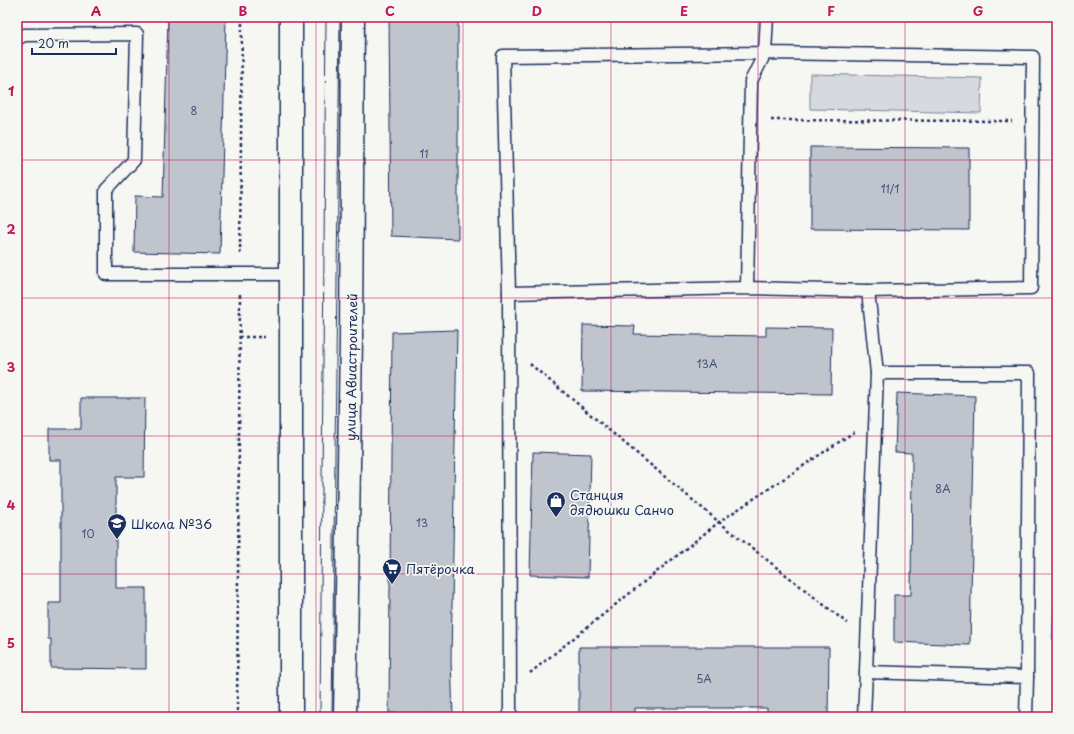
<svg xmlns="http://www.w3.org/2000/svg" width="1074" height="734" font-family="'Playpen Sans',sans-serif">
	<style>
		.green { fill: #d6d9dd; stroke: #78849e }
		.building { fill: #c0c4cd; stroke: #1b2f5e }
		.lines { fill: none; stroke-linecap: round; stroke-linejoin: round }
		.lane-casing { stroke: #1b2f5e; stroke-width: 15 }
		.secondary-casing { stroke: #1b2f5e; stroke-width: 25 }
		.path { stroke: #1b2f5e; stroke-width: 2.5; stroke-dasharray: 3 3; stroke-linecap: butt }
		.lane { stroke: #f6f6f2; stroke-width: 12 }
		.secondary { stroke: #f6f6f2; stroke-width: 22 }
		.tram { stroke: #1b2f5e; stroke-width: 1 }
		.grid { fill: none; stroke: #c2185b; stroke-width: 1; stroke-opacity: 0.55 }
		.labels { text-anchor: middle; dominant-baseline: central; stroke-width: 3.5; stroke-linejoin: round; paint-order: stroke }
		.number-label { font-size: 11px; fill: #44547a }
		.street-label { font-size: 13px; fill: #1b2f5e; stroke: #f6f6f2 }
		.poi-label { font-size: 13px; fill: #1b2f5e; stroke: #f6f6f2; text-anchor: start }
		.neatline { fill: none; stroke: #c2185b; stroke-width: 1.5 }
		.grid-label { font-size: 13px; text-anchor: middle; font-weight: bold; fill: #c2185b }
	</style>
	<rect width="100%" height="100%" fill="#f6f6f2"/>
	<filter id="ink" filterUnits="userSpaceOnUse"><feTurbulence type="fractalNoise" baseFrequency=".025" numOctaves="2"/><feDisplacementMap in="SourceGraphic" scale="8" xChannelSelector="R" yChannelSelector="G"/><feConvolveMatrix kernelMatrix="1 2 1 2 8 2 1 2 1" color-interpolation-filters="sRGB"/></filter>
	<g filter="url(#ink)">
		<g class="green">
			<path d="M 810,74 L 982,78 L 981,113 L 810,109 Z"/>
			<path d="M 1057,548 L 1057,639 L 1052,639 Z"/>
		</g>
		<g class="building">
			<path d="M 168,17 L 226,17 L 220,254 L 134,252 L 135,196 L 163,197 Z"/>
			<path d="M 389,17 L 458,17 L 458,239 L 391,236 Z"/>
			<path d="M 810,147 L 969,148 L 969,230 L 810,229 Z"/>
			<path d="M 583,325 L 635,326 L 634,334 L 766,336 L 766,327 L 832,328 L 831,394 L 582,391 Z"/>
			<path d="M 457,330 L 451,660 L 453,715 L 389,713 L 392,332 Z"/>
			<path d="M 897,393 L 975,396 L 970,645 L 894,642 L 894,595 L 911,595 L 912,453 L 895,452 Z"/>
			<path d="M 81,398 L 145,398 L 144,477 L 116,477 L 116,588 L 146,588 L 146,669 L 51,668 L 51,639 L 48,639 L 48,603 L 61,603 L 61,460 L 49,460 L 49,429 L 81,429 Z"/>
			<path d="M 533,452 L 591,454 L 588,577 L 530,575 Z"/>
			<path d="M 579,647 L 829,647 L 828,717 L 767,717 L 767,708 L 635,708 L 635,717 L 579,717 Z"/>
		</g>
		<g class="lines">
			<g class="lane-casing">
				<g id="lane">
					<path d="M 17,39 L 24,35 L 137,34 L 134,160 L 106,190 L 106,274 L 292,274"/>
					<path d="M 747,288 L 509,293 L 503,56 L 765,53 L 1033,57 L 1031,288 L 868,291 L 747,288 L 751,81 L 765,53 L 767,17"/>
					<path d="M 509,293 L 510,717"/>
					<path d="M 877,373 L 1029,373 L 1027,677"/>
					<path d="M 866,672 L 877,373 L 868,291"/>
					<path d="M 864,717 L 866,672 L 1027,677 L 1026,717"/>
				</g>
			</g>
			<g class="secondary-casing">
				<g id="secondary">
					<path d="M 291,717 L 291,17"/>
					<path id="s1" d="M 345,717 L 351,339 L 353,17"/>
				</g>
			</g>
			<g class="path">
				<path d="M 771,120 L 1012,121"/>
				<path d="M 240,254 L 242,17"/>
				<path d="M 239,337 L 265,337"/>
				<path d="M 530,364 L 719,522 L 847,623"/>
				<path d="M 530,673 L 719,522 L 854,432"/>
				<path d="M 237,717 L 240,293"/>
			</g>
			<use href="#lane" class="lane"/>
			<use href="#secondary" class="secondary"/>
			<g class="tram">
				<path d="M 320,717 L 326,17"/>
				<path d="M 332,717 L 340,17"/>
			</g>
		</g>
	</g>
	<path class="grid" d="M 169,17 L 169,717M 316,17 L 316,717M 463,17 L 463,717M 611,17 L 611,717M 758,17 L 758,717M 905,17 L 905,717M 17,160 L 1057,160M 17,298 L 1057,298M 17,436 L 1057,436M 17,574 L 1057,574"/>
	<defs>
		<g id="shop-pin" transform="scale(1)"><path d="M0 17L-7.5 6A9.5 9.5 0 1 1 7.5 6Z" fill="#1b2f5e" stroke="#f6f6f2"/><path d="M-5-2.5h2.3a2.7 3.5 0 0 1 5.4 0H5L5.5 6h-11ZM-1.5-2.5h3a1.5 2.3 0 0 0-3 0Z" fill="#fff"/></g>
		<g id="school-pin" transform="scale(1)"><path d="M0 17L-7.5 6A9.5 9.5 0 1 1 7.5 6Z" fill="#1b2f5e" stroke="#f6f6f2"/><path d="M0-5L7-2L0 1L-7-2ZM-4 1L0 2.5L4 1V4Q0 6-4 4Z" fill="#fff"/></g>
		<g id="supermarket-pin" transform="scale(1)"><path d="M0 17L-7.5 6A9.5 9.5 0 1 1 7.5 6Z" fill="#1b2f5e" stroke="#f6f6f2"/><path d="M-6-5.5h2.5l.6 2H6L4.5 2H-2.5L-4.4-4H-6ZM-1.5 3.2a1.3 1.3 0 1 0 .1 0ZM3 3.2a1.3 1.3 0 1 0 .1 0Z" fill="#fff"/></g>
	</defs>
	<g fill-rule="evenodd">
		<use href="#shop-pin" x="556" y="501"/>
		<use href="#school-pin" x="117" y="523"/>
		<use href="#supermarket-pin" x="392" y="568"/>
	</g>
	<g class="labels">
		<g class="number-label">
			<text x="194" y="110">8</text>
			<text x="424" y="153">11</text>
			<text x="890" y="188">11/1</text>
			<text x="707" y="363">13А</text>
			<text x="943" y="488">8А</text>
			<text x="422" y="522">13</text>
			<text x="88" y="533">10</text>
			<text x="704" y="678">5А</text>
		</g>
		<g class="street-label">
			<text stroke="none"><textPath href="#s1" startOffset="350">улица Авиастроителей</textPath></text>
		</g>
		<g class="poi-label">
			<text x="570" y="494">Станция<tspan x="570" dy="15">дядюшки Санчо</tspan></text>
			<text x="131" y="523">Школа №36</text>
			<text x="406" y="568">Пятёрочка</text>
		</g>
	</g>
	<rect width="1074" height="734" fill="none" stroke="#f6f6f2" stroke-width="44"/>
	<path d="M32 48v6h84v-6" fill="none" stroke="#1b2f5e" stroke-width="2"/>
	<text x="38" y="48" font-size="12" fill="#1b2f5e" stroke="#f6f6f2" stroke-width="3" paint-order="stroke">20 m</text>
	<rect x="22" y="22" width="1030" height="690" class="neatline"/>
	<g class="grid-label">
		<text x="96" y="16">A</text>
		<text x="243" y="16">B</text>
		<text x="390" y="16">C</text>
		<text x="537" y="16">D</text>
		<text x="684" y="16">E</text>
		<text x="831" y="16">F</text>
		<text x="978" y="16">G</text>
		<text x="11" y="96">1</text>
		<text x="11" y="234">2</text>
		<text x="11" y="372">3</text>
		<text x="11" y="510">4</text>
		<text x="11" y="648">5</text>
	</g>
</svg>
